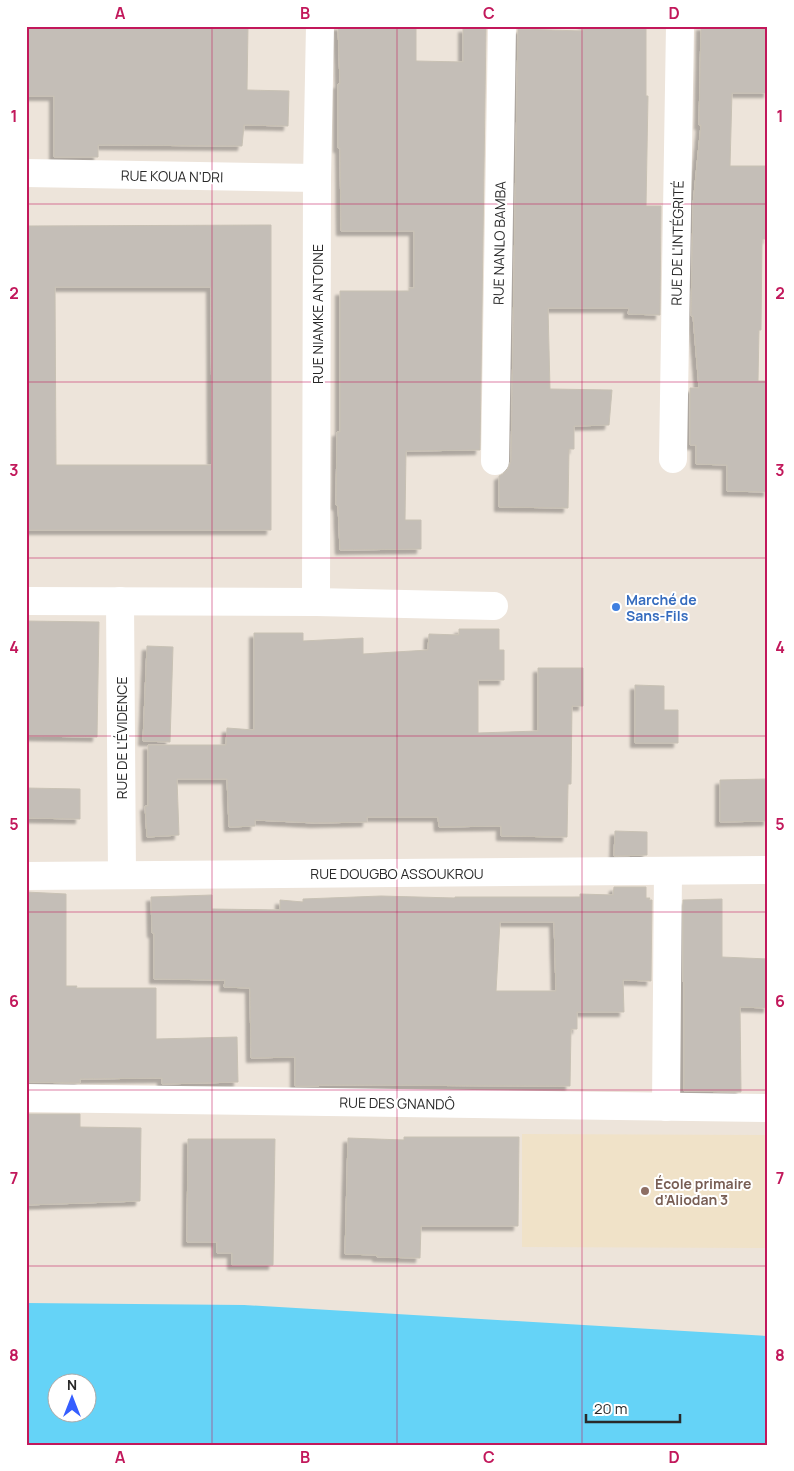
<svg xmlns="http://www.w3.org/2000/svg" width="794" height="1471" font-family="Manrope,sans-serif">
	<style>
		.education { fill: #f0e2c8 }
		.water { fill: #65d3f7; fill-rule: evenodd }
		.building { fill: #c4beb7; stroke: #c8c1b4; fill-rule: evenodd; filter: url(#shadow) }
		.lines { fill: none; stroke-linecap: round; stroke-linejoin: round }
		.minor { stroke: #fff; stroke-width: 28 }
		.grid { fill: none; stroke: #c2185b; stroke-width: 1; stroke-opacity: 0.55 }
		.shop-dot { fill: #3f7fe0; stroke: #fff; stroke-width: 2 }
		.education-dot { fill: #8d6e63; stroke: #fff; stroke-width: 2 }
		.labels { text-anchor: middle; dominant-baseline: central; stroke-width: 4; stroke-linejoin: round; paint-order: stroke }
		.street-label { font-size: 14px; fill: #292929; stroke: #fff }
		.shop-label { font-size: 14px; font-weight: bold; fill: #366cbe; stroke: #fff; text-anchor: start }
		.education-label { font-size: 14px; font-weight: bold; fill: #785e54; stroke: #fff; text-anchor: start }
		.neatline { fill: none; stroke: #c2185b; stroke-width: 2 }
		.grid-label { font-size: 16px; text-anchor: middle; font-weight: bold; fill: #c2185b }
	</style>
	<defs>
		<filter id="shadow"><feDropShadow dx="-4.5" dy="4.5" stdDeviation="1" flood-color="#0004"/></filter>
	</defs>
	<rect width="100%" height="100%" fill="#ede4da"/>
	<path class="education" d="M 522,1134 L 768,1135 L 768,1248 L 522,1247 Z"/>
	<path class="water" d="M 26,1303 L 244,1305 L 768,1336 L 768,1445 L 26,1445 ZM 58,1384 L 88,1384 L 88,1414 L 58,1414 Z"/>
	<g class="building">
		<path d="M 26,26 L 248,26 L 247,90 L 289,91 L 288,126 L 244,125 L 242,146 L 98,145 L 98,157 L 54,157 L 54,96 L 26,96 Z"/>
		<path d="M 338,26 L 416,26 L 416,61 L 463,62 L 463,28 L 486,29 L 480,450 L 406,451 L 405,520 L 421,520 L 421,549 L 340,550 L 338,506 L 336,505 L 337,432 L 340,432 L 340,291 L 409,291 L 409,288 L 414,288 L 414,231 L 341,231 L 340,148 L 338,148 L 338,84 L 340,84 Z"/>
		<path d="M 583,26 L 646,26 L 646,96 L 648,96 L 646,206 L 661,206 L 660,315 L 628,314 L 629,308 L 548,308 L 550,389 L 612,390 L 609,425 L 574,426 L 574,449 L 569,449 L 568,508 L 499,507 L 499,476 L 503,474 L 508,469 L 511,461 L 518,29 L 583,31 Z"/>
		<path d="M 701,26 L 768,28 L 768,93 L 732,93 L 730,166 L 768,166 L 768,191 L 766,191 L 767,239 L 762,239 L 761,330 L 759,330 L 758,381 L 768,381 L 768,492 L 727,491 L 727,465 L 696,464 L 696,445 L 690,445 L 690,388 L 699,388 L 693,316 L 691,316 L 693,205 L 701,125 L 699,125 Z"/>
		<path d="M 271,225 L 271,530 L 26,530 L 26,226 ZM 55,287 L 211,287 L 212,465 L 56,465 Z"/>
		<path d="M 26,621 L 99,622 L 97,737 L 26,736 Z"/>
		<path d="M 459,629 L 499,629 L 499,650 L 504,650 L 504,680 L 478,680 L 478,733 L 538,731 L 538,668 L 583,668 L 583,706 L 572,706 L 571,784 L 568,784 L 567,837 L 501,836 L 501,826 L 439,827 L 438,817 L 367,817 L 367,822 L 315,823 L 255,820 L 255,826 L 229,827 L 227,779 L 177,779 L 179,835 L 147,837 L 145,806 L 148,806 L 148,745 L 226,745 L 227,728 L 254,730 L 254,633 L 303,633 L 303,641 L 363,638 L 363,654 L 428,650 L 429,634 L 459,635 Z"/>
		<path d="M 147,646 L 173,647 L 170,742 L 143,741 Z"/>
		<path d="M 635,685 L 664,686 L 664,710 L 678,710 L 678,743 L 635,743 Z"/>
		<path d="M 768,779 L 768,821 L 720,822 L 720,780 Z"/>
		<path d="M 26,788 L 80,789 L 80,819 L 26,818 Z"/>
		<path d="M 615,831 L 647,832 L 647,855 L 614,856 Z"/>
		<path d="M 614,887 L 646,887 L 646,898 L 650,898 L 649,900 L 652,900 L 651,981 L 623,980 L 624,1012 L 577,1012 L 577,1029 L 571,1029 L 570,1086 L 319,1085 L 319,1086 L 295,1086 L 295,1057 L 251,1058 L 250,988 L 224,987 L 225,980 L 154,979 L 154,933 L 152,933 L 151,897 L 212,895 L 212,909 L 280,910 L 280,900 L 303,902 L 303,899 L 381,896 L 455,898 L 455,897 L 580,897 L 580,894 L 613,895 ZM 500,922 L 554,922 L 556,991 L 496,991 Z"/>
		<path d="M 26,892 L 66,894 L 66,986 L 77,986 L 76,988 L 156,988 L 156,1039 L 237,1037 L 238,1082 L 162,1084 L 162,1078 L 80,1079 L 80,1083 L 26,1082 Z"/>
		<path d="M 722,899 L 722,957 L 768,959 L 768,1008 L 740,1007 L 741,1092 L 684,1091 L 684,982 L 683,982 L 683,900 Z"/>
		<path d="M 26,1114 L 80,1114 L 80,1127 L 141,1128 L 140,1201 L 26,1205 Z"/>
		<path d="M 404,1137 L 519,1137 L 518,1226 L 421,1226 L 420,1258 L 377,1257 L 377,1255 L 345,1254 L 348,1138 L 404,1140 Z"/>
		<path d="M 188,1139 L 275,1139 L 273,1265 L 232,1265 L 232,1253 L 217,1253 L 217,1242 L 187,1242 Z"/>
	</g>
	<g class="lines">
		<g class="minor">
			<path d="M 26,173 L 317,178"/>
			<path d="M 673,459 L 680,26"/>
			<path d="M 495,461 L 502,26"/>
			<path d="M 26,601 L 316,602 L 494,606"/>
			<path d="M 120,601 L 122,875"/>
			<path d="M 316,602 L 317,178 L 320,26"/>
			<path d="M 26,876 L 768,870"/>
			<path d="M 26,1098 L 768,1108"/>
			<path d="M 666,1107 L 668,871"/>
		</g>
	</g>
	<path class="grid" d="M 212,26 L 212,1445M 397,26 L 397,1445M 582,26 L 582,1445M 26,204 L 768,204M 26,382 L 768,382M 26,558 L 768,558M 26,736 L 768,736M 26,912 L 768,912M 26,1090 L 768,1090M 26,1266 L 768,1266"/>
	<circle class="shop-dot" cx="616" cy="607" r="5"/>
	<circle class="education-dot" cx="645" cy="1191" r="5"/>
	<g class="labels">
		<g class="street-label">
			<text transform="translate(172 176) rotate(1)">RUE KOUA N'DRI</text>
			<text transform="translate(499 243) rotate(-89)">RUE NANLO BAMBA</text>
			<text transform="translate(677 243) rotate(-89)">RUE DE L'INTÉGRITÉ</text>
			<text transform="translate(317 314) rotate(-90)">RUE NIAMKE ANTOINE</text>
			<text transform="translate(121 738) rotate(-90)">RUE DE L'ÉVIDENCE</text>
			<text x="397" y="873">RUE DOUGBO ASSOUKROU</text>
			<text transform="translate(397 1103) rotate(1)">RUE DES GNANDÔ</text>
		</g>
		<g class="shop-label">
			<text x="626" y="599">Marché de<tspan x="626" dy="16">Sans-Fils</tspan></text>
		</g>
		<g class="education-label">
			<text x="655" y="1183">École primaire<tspan x="655" dy="16">d’Aliodan 3</tspan></text>
		</g>
	</g>
	<rect width="794" height="1471" fill="none" stroke="#ffffff" stroke-width="55"/>
	<g transform="translate(72 1398)"><circle r="24" fill="#ffffff" stroke="#a9a9a9"/>
	<path d="M0-4L9 19L0 12L-9 19Z" fill="#355eff"/>
	<text y="-8" font-size="14" font-weight="bold" text-anchor="middle" fill="#292929">N</text>
	</g>
	<path d="M586 1414v8h94v-8" fill="none" stroke="#292929" stroke-width="2.5"/>
	<text x="594" y="1414" font-size="15" fill="#292929" stroke="#ffffff" stroke-width="4" paint-order="stroke">20 m</text>
	<rect x="28" y="28" width="738" height="1416" class="neatline"/>
	<g class="grid-label">
		<text x="120" y="19">A</text>
		<text x="305" y="19">B</text>
		<text x="489" y="19">C</text>
		<text x="674" y="19">D</text>
		<text x="14" y="122">1</text>
		<text x="780" y="122">1</text>
		<text x="14" y="299">2</text>
		<text x="780" y="299">2</text>
		<text x="14" y="476">3</text>
		<text x="780" y="476">3</text>
		<text x="14" y="653">4</text>
		<text x="780" y="653">4</text>
		<text x="14" y="830">5</text>
		<text x="780" y="830">5</text>
		<text x="14" y="1007">6</text>
		<text x="780" y="1007">6</text>
		<text x="14" y="1184">7</text>
		<text x="780" y="1184">7</text>
		<text x="14" y="1361">8</text>
		<text x="780" y="1361">8</text>
		<text x="120" y="1463">A</text>
		<text x="305" y="1463">B</text>
		<text x="489" y="1463">C</text>
		<text x="674" y="1463">D</text>
	</g>
</svg>
